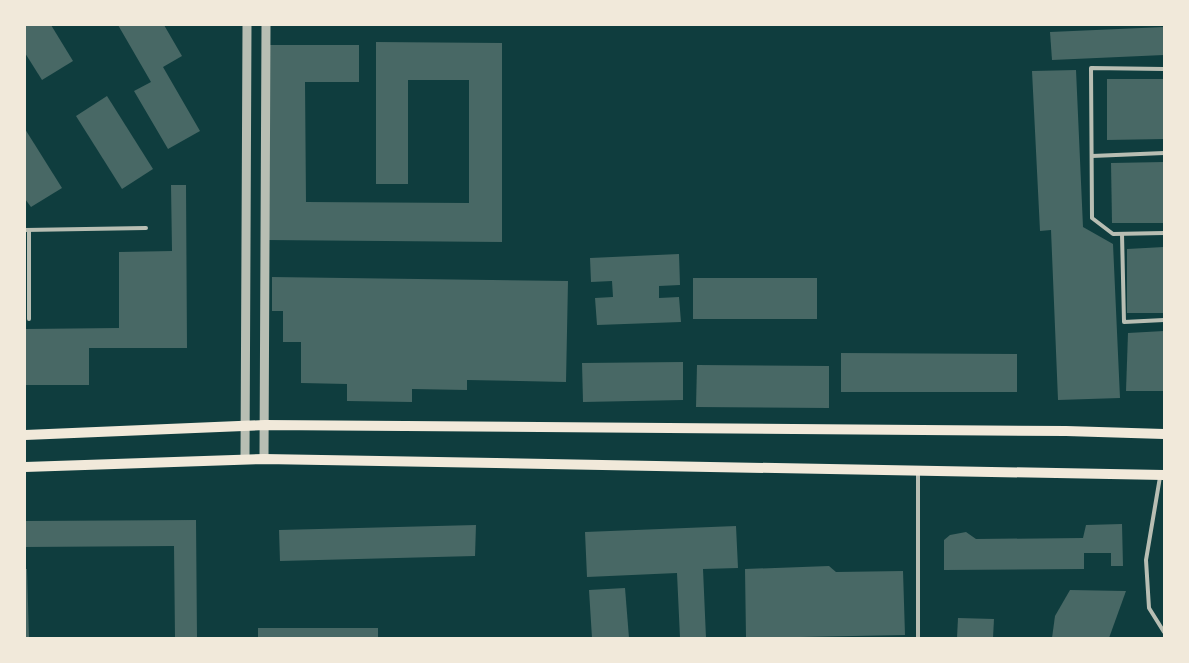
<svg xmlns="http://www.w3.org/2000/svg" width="1189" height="663" font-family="'Libre Baskerville',serif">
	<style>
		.building { fill: #486865 }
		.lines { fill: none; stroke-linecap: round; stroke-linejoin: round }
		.service { stroke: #b8beb3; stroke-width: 4 }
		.tertiary { stroke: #b8beb3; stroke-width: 9 }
		.secondary { stroke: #f1e9da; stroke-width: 10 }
	</style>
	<rect width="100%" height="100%" fill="#0f3d3e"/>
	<g class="building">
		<path d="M 25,25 L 51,25 L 73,61 L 42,80 L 25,53 Z"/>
		<path d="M 118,25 L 164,25 L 182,56 L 163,67 L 200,131 L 168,149 L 134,91 L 151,82 Z"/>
		<path d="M 1164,27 L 1164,55 L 1052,60 L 1050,32 Z"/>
		<path d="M 376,42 L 502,43 L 502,242 L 266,240 L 266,45 L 359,45 L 359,82 L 305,82 L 306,202 L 469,203 L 469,80 L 408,80 L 408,184 L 376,184 Z"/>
		<path d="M 1076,70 L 1083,227 L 1113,244 L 1120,398 L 1058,400 L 1051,230 L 1040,231 L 1032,71 Z"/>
		<path d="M 1107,79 L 1164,79 L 1164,139 L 1107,140 Z"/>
		<path d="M 107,96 L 153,169 L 122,189 L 76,116 Z"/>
		<path d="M 25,129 L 62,188 L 31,207 L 25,199 Z"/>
		<path d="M 1164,162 L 1164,223 L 1112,223 L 1111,163 Z"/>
		<path d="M 171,185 L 186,185 L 187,348 L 89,348 L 89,385 L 25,385 L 25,329 L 119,328 L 119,252 L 172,251 Z"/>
		<path d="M 1164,247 L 1164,313 L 1127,313 L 1127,249 Z"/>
		<path d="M 679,254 L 680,285 L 659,286 L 659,298 L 679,297 L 681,322 L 597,325 L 595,298 L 613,297 L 612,281 L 591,282 L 590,258 Z"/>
		<path d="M 272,277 L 568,281 L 566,382 L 467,380 L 467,390 L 412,389 L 412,402 L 347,401 L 347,384 L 301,383 L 301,342 L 283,342 L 283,311 L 272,311 Z"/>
		<rect x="693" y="278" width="124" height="41"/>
		<path d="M 1164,331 L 1164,391 L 1126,391 L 1128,333 Z"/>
		<path d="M 841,353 L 1017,354 L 1017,392 L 841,392 Z"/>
		<path d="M 683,362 L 683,400 L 583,402 L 582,363 Z"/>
		<path d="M 697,365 L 829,366 L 829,408 L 696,407 Z"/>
		<path d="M 196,520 L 197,638 L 175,638 L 174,546 L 25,547 L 25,521 Z"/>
		<path d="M 1122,524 L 1123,566 L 1111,566 L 1111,553 L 1084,553 L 1084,569 L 944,570 L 944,540 L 950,535 L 966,532 L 976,539 L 1083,538 L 1086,525 Z"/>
		<path d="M 476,525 L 475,556 L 280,561 L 279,530 Z"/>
		<path d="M 736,526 L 738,568 L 703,569 L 706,638 L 680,638 L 677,573 L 587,577 L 585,532 Z"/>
		<path d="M 829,566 L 836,572 L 903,571 L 905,635 L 746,638 L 745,569 Z"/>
		<path d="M 25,569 L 27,569 L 29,638 L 25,638 Z"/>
		<path d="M 625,588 L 629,638 L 592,638 L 589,590 Z"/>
		<path d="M 1070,590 L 1126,591 L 1109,638 L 1052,638 L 1055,616 Z"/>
		<path d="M 958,618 L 994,619 L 993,638 L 957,638 Z"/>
		<rect x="258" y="628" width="120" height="10"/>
	</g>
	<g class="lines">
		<g class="service">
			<path d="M 1164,69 L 1091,68 L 1092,218 L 1113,234 L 1164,233"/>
			<path d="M 1092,156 L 1164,153"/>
			<path d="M 25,230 L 146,228"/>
			<path d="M 1122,234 L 1124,322 L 1164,320"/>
			<path d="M 29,319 L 29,230"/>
			<path d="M 1160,477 L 1146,560 L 1149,608 L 1164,632"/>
			<path d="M 918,638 L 918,473"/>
		</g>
		<g class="tertiary">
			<path d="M 245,459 L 247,25"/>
			<path d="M 264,459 L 266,25"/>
		</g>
		<g class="secondary">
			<path d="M 25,435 L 265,425 L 1066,431 L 1164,434"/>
			<path d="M 25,467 L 264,459 L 1164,475"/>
		</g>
	</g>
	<rect width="1189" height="663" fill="none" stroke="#f1e9da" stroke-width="52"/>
</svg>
